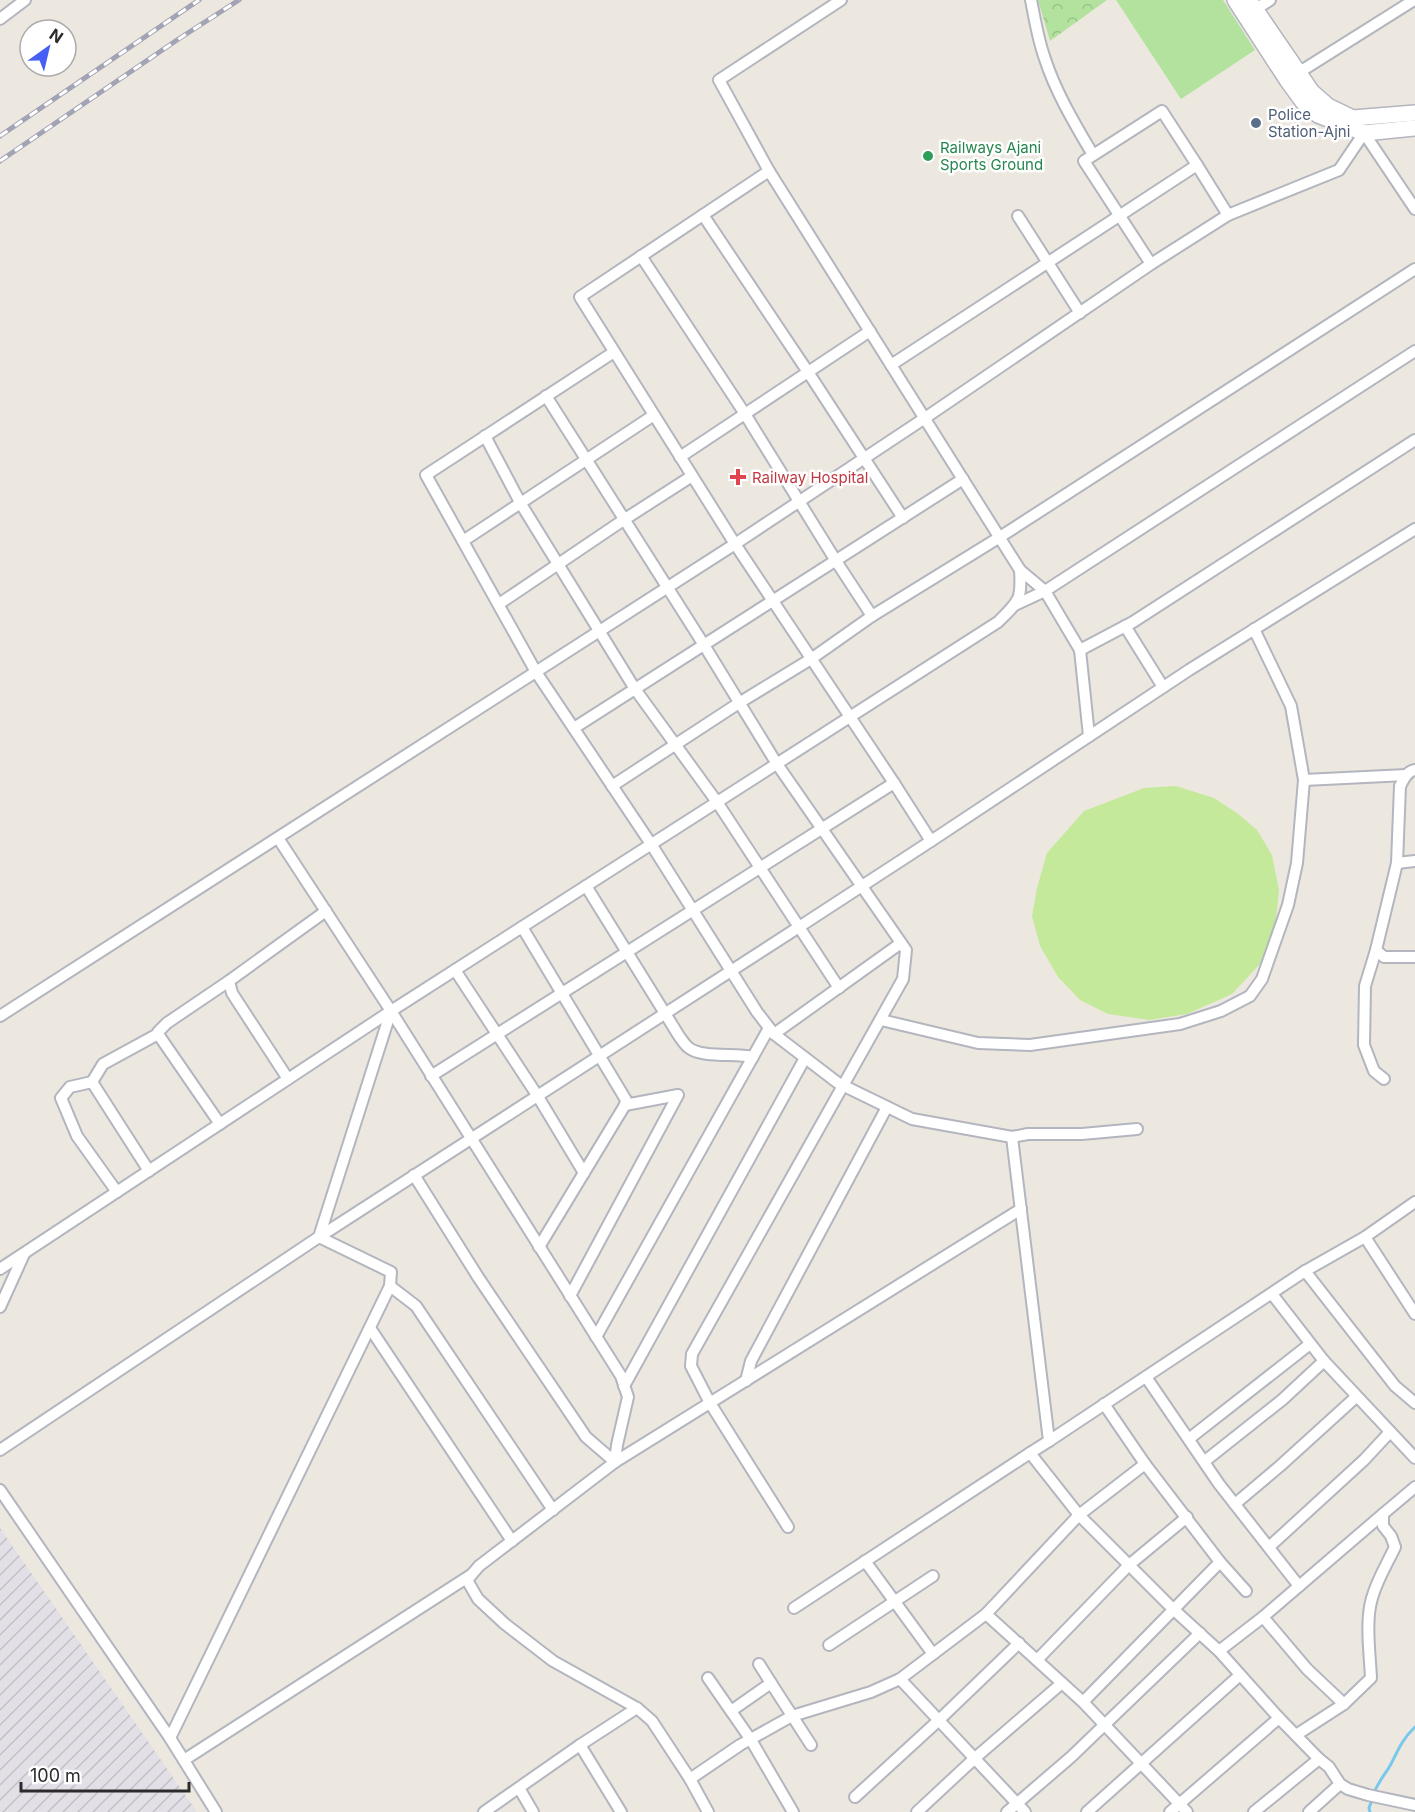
<svg xmlns="http://www.w3.org/2000/svg" width="1415" height="1812" font-family="Inter,sans-serif">
	<style>
		.industrial { fill: url(#industrial-furrows) }
		.green { fill: #b2e29e }
		.forest { fill: url(#forest-crowns) }
		.pitch { fill: #c4e99a }
		.lines { fill: none; stroke-linecap: round; stroke-linejoin: round }
		.stream { stroke: #76c8ec; stroke-width: 3 }
		.street-casing { stroke: #b3b5bf; stroke-width: 14 }
		.secondary-casing { stroke: #b3b5bf; stroke-width: 18 }
		.street { stroke: #fff; stroke-width: 10 }
		.secondary { stroke: #fff; stroke-width: 15 }
		.rail-casing { stroke: #a2a4b6; stroke-width: 5 }
		.rail { stroke: #fff; stroke-width: 3; stroke-dasharray: 9; stroke-linecap: butt }
		.service-dot { fill: #5c6f8a; stroke: #fff; stroke-width: 2 }
		.leisure-dot { fill: #2e9e5b; stroke: #fff; stroke-width: 2 }
		.health-dot { fill: #e0444e; stroke: #fff; stroke-width: 2 }
		.labels { text-anchor: middle; dominant-baseline: central; stroke-width: 5; stroke-linejoin: round; paint-order: stroke }
		.service-label { font-size: 15px; fill: #4e5e75; stroke: #fff; text-anchor: start }
		.leisure-label { font-size: 15px; fill: #27864d; stroke: #fff; text-anchor: start }
		.health-label { font-size: 15px; fill: #be3a42; stroke: #fff; text-anchor: start }
	</style>
	<defs>
		<pattern id="industrial-furrows" width="10" height="10" patternUnits="userSpaceOnUse" patternTransform="scale(1.5)"><rect width="10" height="10" fill="#e2dfe6"/><path d="M-1 1l2-2M0 10L10 0M9 11l2-2" fill="none" stroke="#c2c0c5"/></pattern>
		<pattern id="forest-crowns" width="20" height="18" patternUnits="userSpaceOnUse" patternTransform="scale(1.5)"><rect width="20" height="18" fill="#b2e29e"/><path d="M2 6a3 3 0 1 1 6 0M12 15a3 3 0 1 1 6 0" fill="none" stroke="#99c288"/></pattern>
	</defs>
	<rect width="100%" height="100%" fill="#ede8df"/>
	<path class="industrial" d="M 0,1528 L 197,1812 L 0,1812 Z"/>
	<path class="green" d="M 1116,0 L 1223,0 L 1255,50 L 1181,99 Z"/>
	<path class="forest" d="M 1038,0 L 1107,0 L 1050,41 Z"/>
	<path class="pitch" d="M 1176,786 L 1214,798 L 1237,813 L 1257,830 L 1272,855 L 1279,890 L 1275,928 L 1260,964 L 1232,994 L 1187,1014 L 1149,1020 L 1108,1014 L 1080,1000 L 1058,977 L 1040,946 L 1032,916 L 1037,888 L 1047,853 L 1084,811 L 1144,788 Z"/>
	<g class="lines">
		<g class="stream">
			<path d="M 1374,1793 C 1379,1780 1385,1775 1391,1764 C 1398,1750 1403,1738 1415,1727"/>
			<path d="M 1370,1812 L 1369,1808 L 1372,1800"/>
		</g>
		<g class="street-casing">
			<g id="street">
				<path d="M 1031,0 C 1035,20 1038,40 1045,59 C 1056,93 1075,124 1093,155"/>
				<path d="M 1256,9 L 1270,0"/>
				<path d="M 0,19 L 25,0"/>
				<path d="M 1298,73 L 1414,0"/>
				<path d="M 769,171 L 580,297 L 735,544 L 925,418 L 1151,264 L 1228,215 L 1339,170 L 1364,133 L 1415,209"/>
				<path d="M 703,215 L 808,372 L 903,518"/>
				<path d="M 1018,216 L 1080,313"/>
				<path d="M 641,256 L 745,414 L 836,561 L 872,616 L 1000,537 L 1415,269"/>
				<path d="M 1151,264 L 1084,161 L 1162,111 L 1197,165"/>
				<path d="M 1415,351 L 1045,591 L 1080,650 L 1133,622 L 1415,440"/>
				<path d="M 614,352 L 426,475 L 536,672 L 651,844 L 757,1012 L 774,1034 L 838,1083 L 912,1119 L 1012,1137 L 1049,1441 L 1030,1453 L 1079,1515 L 1173,1609 L 1219,1651 L 1279,1718 L 1319,1759 L 1329,1767 L 1340,1784 L 1348,1789 L 1368,1795 L 1415,1805"/>
				<path d="M 891,365 L 1197,165 L 1228,215"/>
				<path d="M 546,396 L 704,645 L 777,764 L 906,950 L 903,979 L 692,1354 L 691,1366 L 710,1403 L 788,1527"/>
				<path d="M 680,457 L 870,331"/>
				<path d="M 463,541 L 654,415"/>
				<path d="M 499,604 L 625,519 L 692,476"/>
				<path d="M 1015,605 L 1045,591 L 1020,570"/>
				<path d="M 1125,626 L 1163,687"/>
				<path d="M 1254,629 L 1291,706 L 1304,780 L 1406,775"/>
				<path d="M 1080,650 L 1089,736"/>
				<path d="M 574,728 L 963,479"/>
				<path d="M 1415,770 C 1407,771 1404,779 1400,786 L 1397,863 L 1376,950 L 1384,957 L 1415,957"/>
				<path d="M 612,786 L 739,703 L 811,659 L 872,616"/>
				<path d="M 278,838 L 391,1011"/>
				<path d="M 931,841 L 1189,670 L 1415,529"/>
				<path d="M 1397,863 L 1415,861"/>
				<path d="M 586,886 L 679,1036 C 682,1040 685,1045 689,1048 C 702,1058 735,1053 753,1057"/>
				<path d="M 522,927 L 626,1100 L 625,1105 L 539,1247"/>
				<path d="M 1376,950 L 1365,986 L 1364,1045 L 1374,1071 L 1384,1079"/>
				<path d="M 455,970 L 537,1095 L 584,1173"/>
				<path d="M 229,981 L 232,993 L 288,1079"/>
				<path d="M 839,988 L 799,927 L 931,841 L 894,783"/>
				<path d="M 0,1016 L 735,544 L 894,783 L 431,1076"/>
				<path d="M 881,1020 L 978,1043 L 1030,1045 L 1180,1024 L 1221,1011 L 1250,996 L 1262,979 L 1288,905 L 1297,863 L 1304,780"/>
				<path d="M 158,1034 L 220,1124"/>
				<path d="M 774,1034 L 901,943"/>
				<path d="M 92,1082 L 149,1171"/>
				<path d="M 1012,1137 L 1028,1134 L 1082,1134 L 1137,1129"/>
				<path d="M 414,1175 L 478,1277 L 586,1437 L 615,1462 L 1021,1209"/>
				<path d="M 117,1192 L 77,1136 L 61,1098 L 70,1087 L 92,1082 L 103,1064 L 158,1034 L 158,1032 L 167,1023 L 229,981 L 326,911"/>
				<path d="M 1365,1237 L 1415,1314"/>
				<path d="M 0,1269 L 391,1011 L 319,1237 L 799,927 L 717,802 L 635,689 L 521,504 L 485,436"/>
				<path d="M 1305,1271 L 1395,1386 L 1415,1403"/>
				<path d="M 390,1286 L 416,1306 L 553,1510"/>
				<path d="M 1272,1294 L 1324,1361 L 1415,1458"/>
				<path d="M 570,1296 L 678,1095 L 625,1105"/>
				<path d="M 0,1307 L 24,1254"/>
				<path d="M 370,1328 L 512,1541"/>
				<path d="M 596,1337 L 769,1028"/>
				<path d="M 1146,1377 L 1219,1484 L 1299,1586"/>
				<path d="M 746,1381 L 751,1361 L 887,1107"/>
				<path d="M 624,1386 L 805,1058"/>
				<path d="M 1190,1438 L 1310,1344"/>
				<path d="M 1049,1441 L 1305,1271 L 1365,1237 L 1415,1202"/>
				<path d="M 0,1450 L 319,1237 L 391,1272 L 390,1286 L 170,1738 L 0,1490"/>
				<path d="M 1205,1461 L 1282,1400 L 1324,1361"/>
				<path d="M 1235,1504 L 1280,1466 L 1356,1397"/>
				<path d="M 1383,1514 L 1415,1487"/>
				<path d="M 1269,1547 L 1364,1460 L 1390,1432"/>
				<path d="M 865,1561 L 933,1654"/>
				<path d="M 1220,1562 L 1246,1591"/>
				<path d="M 794,1608 L 1030,1453"/>
				<path d="M 986,1614 L 1083,1702 L 1187,1812"/>
				<path d="M 1263,1617 L 1307,1669 L 1344,1704"/>
				<path d="M 829,1645 L 933,1576"/>
				<path d="M 1219,1651 L 1263,1617 L 1383,1514 L 1383,1526 L 1391,1536 L 1395,1547 C 1387,1564 1377,1580 1372,1598 C 1365,1621 1370,1655 1371,1678 L 1344,1704 L 1296,1735"/>
				<path d="M 1037,1660 L 1129,1565 L 1187,1517"/>
				<path d="M 759,1664 L 771,1683"/>
				<path d="M 708,1678 L 751,1740 L 793,1812"/>
				<path d="M 900,1679 L 1025,1812"/>
				<path d="M 1083,1702 L 1220,1562 L 1145,1464 L 1104,1404"/>
				<path d="M 731,1711 L 771,1683 L 811,1745"/>
				<path d="M 170,1738 L 216,1812"/>
				<path d="M 580,1745 L 621,1812"/>
				<path d="M 184,1760 L 471,1575"/>
				<path d="M 690,1779 L 740,1745 L 792,1716 L 871,1692 L 900,1679 L 986,1614 L 1079,1515 L 1145,1464"/>
				<path d="M 519,1788 L 533,1812"/>
				<path d="M 855,1797 L 939,1720 L 1019,1643"/>
				<path d="M 484,1812 L 580,1745 L 637,1708"/>
				<path d="M 708,1812 L 690,1779 L 652,1721 L 637,1708 L 553,1661 L 505,1624 L 478,1599 L 467,1580 L 479,1566 L 615,1462 L 617,1445 L 628,1397 L 621,1376 L 391,1011 L 998,622 C 1019,601 1022,600 1020,570 L 769,171 L 719,80 L 841,0"/>
				<path d="M 917,1812 L 975,1758 L 1062,1683"/>
				<path d="M 1007,1812 L 1071,1757 L 1200,1633"/>
				<path d="M 1087,1812 L 1240,1675"/>
				<path d="M 1170,1812 L 1279,1718"/>
				<path d="M 1254,1812 L 1319,1759"/>
				<path d="M 1309,1812 L 1340,1784"/>
			</g>
		</g>
		<g class="secondary-casing">
			<g id="secondary">
				<path d="M 1235,0 L 1287,80 L 1303,102 L 1318,115 L 1364,133 L 1415,128"/>
				<path d="M 1249,0 L 1312,92 L 1328,106 L 1353,118 L 1415,113"/>
			</g>
		</g>
		<use href="#street" class="street"/>
		<use href="#secondary" class="secondary"/>
		<g class="rail-casing">
			<g id="rail">
				<path d="M 0,136 L 199,0"/>
				<path d="M 0,161 L 177,40 L 239,0"/>
			</g>
		</g>
		<use href="#rail" class="rail"/>
	</g>
	<circle class="service-dot" cx="1256" cy="123" r="6"/>
	<circle class="leisure-dot" cx="928" cy="156" r="6"/>
	<path class="health-dot" d="M735 468h6v6h6v6h-6v6h-6v-6h-6v-6h6z"/>
	<g class="labels">
		<g class="service-label">
			<text x="1268" y="114">Police<tspan x="1268" dy="17">Station-Ajni</tspan></text>
		</g>
		<g class="leisure-label">
			<text x="940" y="147">Railways Ajani<tspan x="940" dy="17">Sports Ground</tspan></text>
		</g>
		<g class="health-label">
			<text x="752" y="477">Railway Hospital</text>
		</g>
	</g>
	<g transform="translate(48 48) rotate(34)"><circle r="28" fill="#ffffff" stroke="#ababab" stroke-width="1.5"/>
	<path d="M0-4.5L10 22L0 15L-10 22Z" fill="#455ff5"/>
	<text y="-9" font-size="16" font-weight="bold" text-anchor="middle" fill="#2c2c2c">N</text>
	</g>
	<path d="M21 1782v9h168v-9" fill="none" stroke="#2c2c2c" stroke-width="3"/>
	<text x="30" y="1782" font-size="18" fill="#2c2c2c" stroke="#ffffff" stroke-width="4.5" paint-order="stroke">100 m</text>
</svg>
